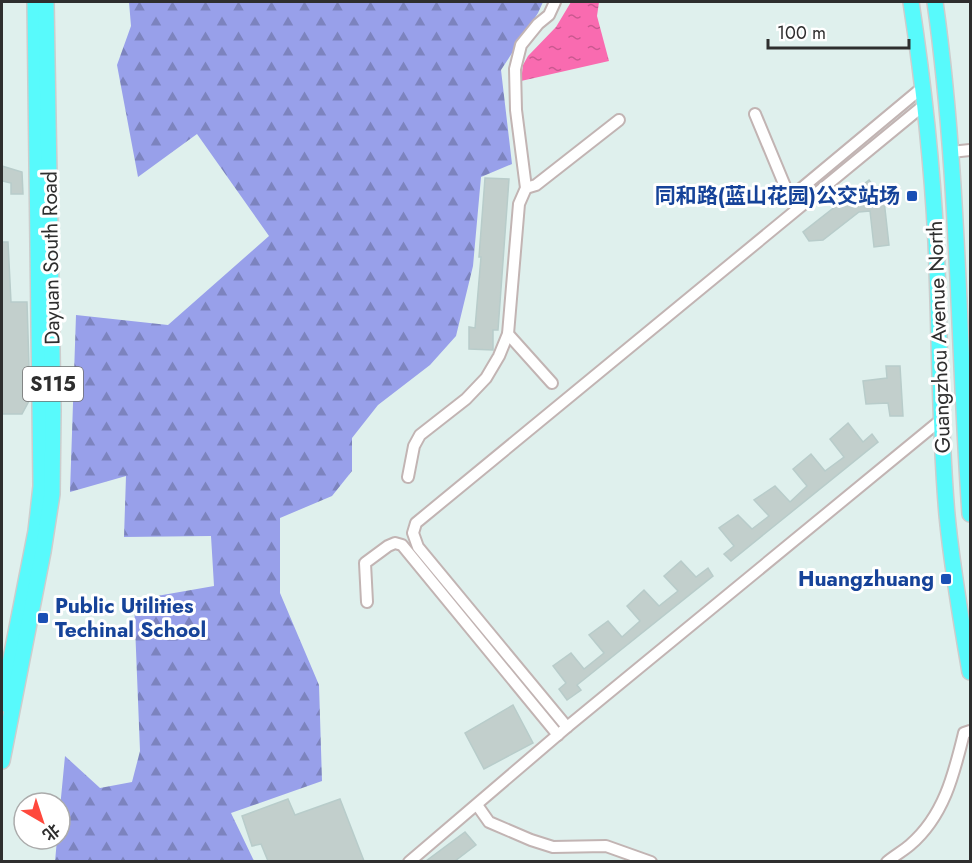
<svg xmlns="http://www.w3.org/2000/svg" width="972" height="863" font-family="Jost,'Noto Sans SC',sans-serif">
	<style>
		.forest { fill: url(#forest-firs) }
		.water { fill: url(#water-ripples) }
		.building { fill: #c2cfcc; stroke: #b8ccca; stroke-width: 1.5 }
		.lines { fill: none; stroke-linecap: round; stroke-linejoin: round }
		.street-casing { stroke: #c2b4b3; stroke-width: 14 }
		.primary-casing { stroke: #cdcdcd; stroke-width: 18 }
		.street { stroke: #fff; stroke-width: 10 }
		.primary { stroke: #58fafc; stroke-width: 15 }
		.transit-dot { fill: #1a4fb4; stroke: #fff; stroke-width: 2 }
		.labels { text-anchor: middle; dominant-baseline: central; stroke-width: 6; stroke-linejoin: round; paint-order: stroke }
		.shield { fill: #fff; stroke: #6d6d6d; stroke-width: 1.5 }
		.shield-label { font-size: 20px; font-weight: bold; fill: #2e2e2e }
		.transit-label { font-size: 21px; font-weight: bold; fill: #164399; stroke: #fff; text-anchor: end }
		.street-label { font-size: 21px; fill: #2e2e2e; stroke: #fff }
	</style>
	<defs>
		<pattern id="forest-firs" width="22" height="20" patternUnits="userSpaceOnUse" patternTransform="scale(1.5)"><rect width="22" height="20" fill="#98a0ea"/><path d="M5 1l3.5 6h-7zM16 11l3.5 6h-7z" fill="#7c83be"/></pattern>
		<pattern id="water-ripples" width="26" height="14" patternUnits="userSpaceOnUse" patternTransform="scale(1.5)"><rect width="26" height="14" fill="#f96bb0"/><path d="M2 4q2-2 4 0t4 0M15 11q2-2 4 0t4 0" fill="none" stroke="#ca5890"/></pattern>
	</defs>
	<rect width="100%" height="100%" fill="#dff0ed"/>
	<path class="forest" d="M 129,2 L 543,2 L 538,13 L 501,70 L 512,164 L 481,177 L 473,266 L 456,336 L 430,365 L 378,405 L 352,438 L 352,471 L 332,496 L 280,518 L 280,593 L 319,685 L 322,781 L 231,813 L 254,861 L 55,862 L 57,839 L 60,839 L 60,808 L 65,756 L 100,788 L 132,782 L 140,751 L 134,600 L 214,586 L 211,536 L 124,537 L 126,476 L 70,492 L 76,315 L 168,325 L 269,236 L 197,134 L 138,177 L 117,65 L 131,26 Z"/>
	<path class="water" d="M 571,2 L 599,2 L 597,16 L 609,61 L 521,81 L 523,65 L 528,56 L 556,27 Z"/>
	<g class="building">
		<path d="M 2,166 L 22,172 L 23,194 L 11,194 L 11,183 L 2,181 Z"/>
		<path d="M 485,178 L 509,179 L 498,330 L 493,330 L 493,350 L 469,349 L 469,327 L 475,328 L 481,257 L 479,257 Z"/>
		<path d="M 869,180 L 884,200 L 889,245 L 874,247 L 870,211 L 859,212 L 823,240 L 809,241 L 803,232 Z"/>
		<path d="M 2,242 L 8,242 L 11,302 L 27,302 L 30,399 L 22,414 L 2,414 Z"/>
		<path d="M 886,366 L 900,366 L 903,416 L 890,416 L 888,403 L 866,404 L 863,381 L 887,378 Z"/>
		<path d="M 848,423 L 863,442 L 872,434 L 878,442 L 731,561 L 724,554 L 734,546 L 719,528 L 738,515 L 752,529 L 769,516 L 754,500 L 775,486 L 790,502 L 807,486 L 793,469 L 811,454 L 825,471 L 844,457 L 830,439 Z"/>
		<path d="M 681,561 L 696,577 L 708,568 L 713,576 L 577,685 L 581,690 L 567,700 L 559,689 L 566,683 L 553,666 L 571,653 L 584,669 L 604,653 L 589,635 L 608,621 L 622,637 L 640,621 L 627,606 L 644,590 L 659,606 L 678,591 L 664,576 Z"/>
		<path d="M 513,705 L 533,743 L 484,769 L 465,733 Z"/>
		<path d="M 288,799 L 295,815 L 340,799 L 364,861 L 268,861 L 261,844 L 252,846 L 242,816 Z"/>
		<path d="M 465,832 L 476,845 L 455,861 L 426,861 Z"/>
	</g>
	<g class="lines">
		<g class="street-casing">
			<g id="street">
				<path d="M 755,114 L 787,191 L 792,194 L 797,192 L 923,87"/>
				<path d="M 951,152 L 970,150"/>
				<path d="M 526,188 L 536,185 L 619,120"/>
				<path d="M 508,334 L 552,383"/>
				<path d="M 408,477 L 414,446 L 420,435 L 466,399 L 486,378 L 499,356 L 508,334 L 519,204 L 526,188 L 516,110 L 515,69 L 521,45 L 538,24 L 549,15 L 555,2"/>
				<path d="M 367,602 L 365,563 L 388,546 L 395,543 L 402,545 L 558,735"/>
				<path d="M 567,727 L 418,547 L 413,533 L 416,523 L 924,105"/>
				<path d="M 477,805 L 489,822 L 531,840 L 553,847 L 606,846 L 651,862"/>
				<path d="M 409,862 L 567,727 L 942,419"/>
				<path d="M 887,862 C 894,856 903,851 910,845 C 944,816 954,774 964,733 L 970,731"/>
			</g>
		</g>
		<g class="primary-casing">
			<g id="primary">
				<path d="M 911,2 C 923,81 932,161 936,242 C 940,332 939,424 947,515 C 952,568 961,620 970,672"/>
				<path d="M 935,2 C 959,172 958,343 970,514"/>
				<path d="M 2,704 L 36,531 L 41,486 L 35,2"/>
				<path d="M 2,761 L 43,552 L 52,494 L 53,410 L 46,2"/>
			</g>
		</g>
		<use href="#street" class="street"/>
		<use href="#primary" class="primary"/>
	</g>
	<g class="transit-dot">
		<rect x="906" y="190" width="12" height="12" rx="3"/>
		<rect x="940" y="573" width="12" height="12" rx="3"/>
		<rect x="37" y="612" width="12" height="12" rx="3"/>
	</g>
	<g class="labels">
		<rect class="shield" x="23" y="367" width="60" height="34" rx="4.5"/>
		<g class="shield-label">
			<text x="53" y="384">S115</text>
		</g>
		<g class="transit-label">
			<text x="900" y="196">同和路(蓝山花园)公交站场</text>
			<text x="934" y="579">Huangzhuang</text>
			<text x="55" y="606" text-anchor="start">Public Utilities<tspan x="55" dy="24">Techinal School</tspan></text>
		</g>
		<g class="street-label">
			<text transform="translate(51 258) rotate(-91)">Dayuan South Road</text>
			<text transform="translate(939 337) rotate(-92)">Guangzhou Avenue North</text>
		</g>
	</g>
	<rect width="972" height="863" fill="none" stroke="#2e2e2e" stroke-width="6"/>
	<g transform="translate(42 821) rotate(141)"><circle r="28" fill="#ffffff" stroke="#ababab" stroke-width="1.5"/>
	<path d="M0-4.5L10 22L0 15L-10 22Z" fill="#ff493d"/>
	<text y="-9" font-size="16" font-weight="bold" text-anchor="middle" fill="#2e2e2e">北</text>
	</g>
	<path d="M768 39v9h141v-9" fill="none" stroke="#2e2e2e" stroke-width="3"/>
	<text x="777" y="39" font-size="18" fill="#2e2e2e" stroke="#ffffff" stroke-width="4.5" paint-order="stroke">100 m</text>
</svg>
